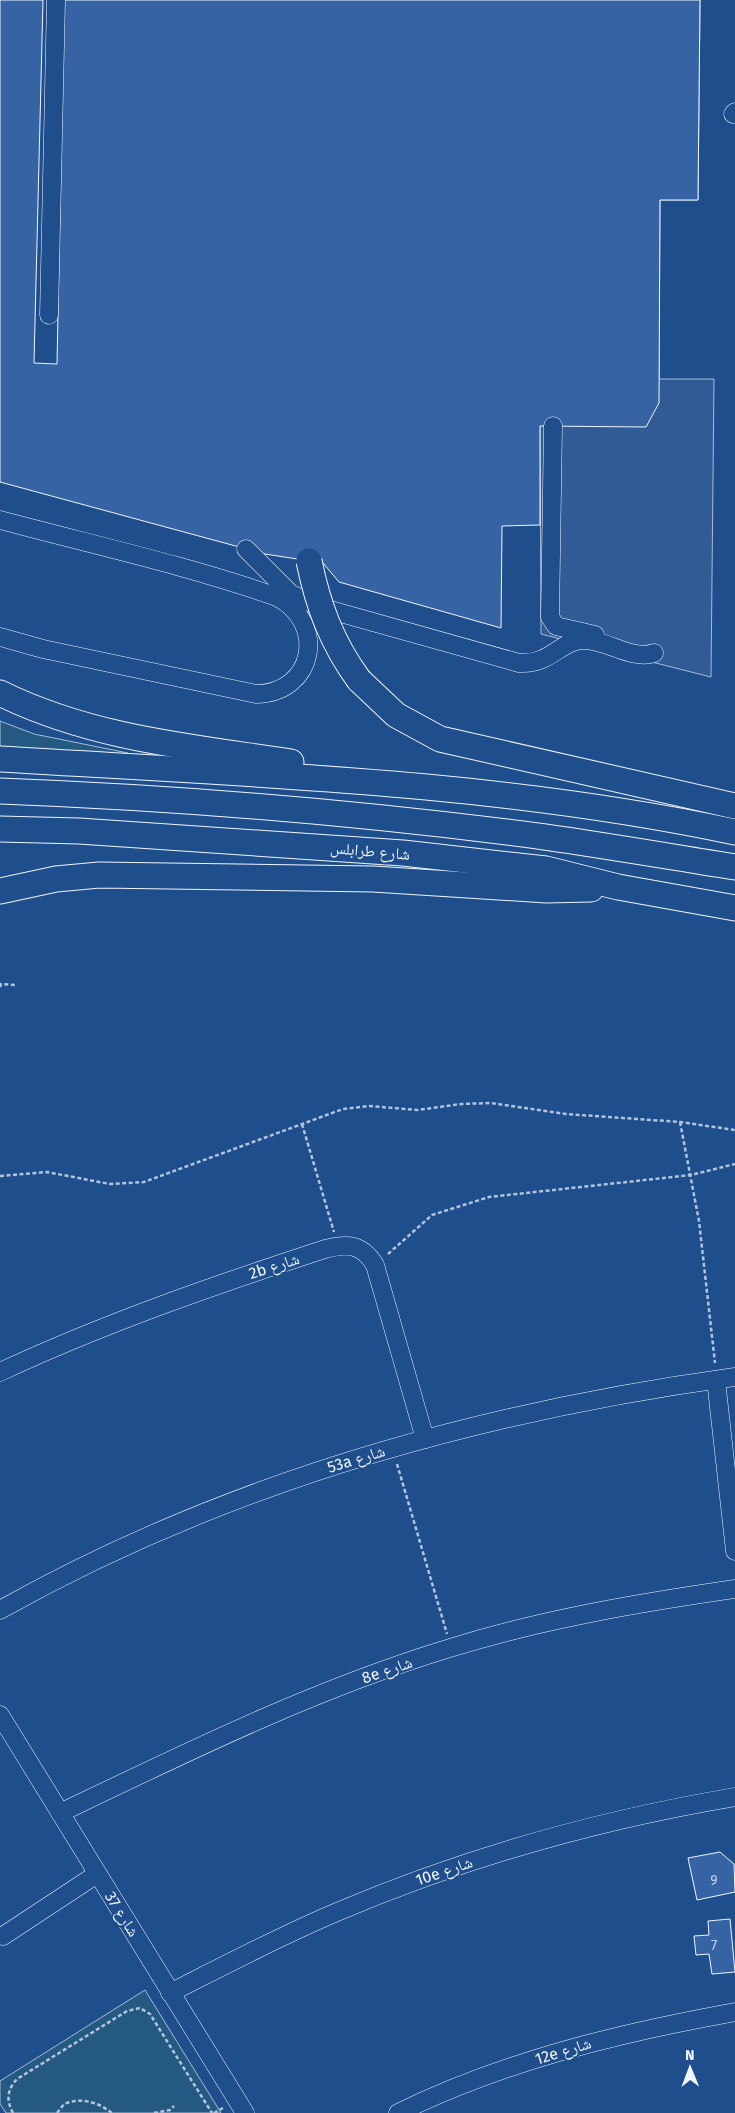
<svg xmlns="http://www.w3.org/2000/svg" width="735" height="2113" font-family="'Fira Sans','Noto Naskh Arabic',sans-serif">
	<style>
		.green { fill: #245a82; stroke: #a8bbd7 }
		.parking { fill: #305b95; stroke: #a8bbd7 }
		.building { fill: #3563a3; stroke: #f2f6ff }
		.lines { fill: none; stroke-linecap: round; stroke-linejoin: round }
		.minor-casing { stroke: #f2f6ff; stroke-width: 19 }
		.highway-casing { stroke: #f2f6ff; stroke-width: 27 }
		.path { stroke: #b3c4dc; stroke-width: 2.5; stroke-dasharray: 4 2.5; stroke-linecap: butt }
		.minor { stroke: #1f4e8c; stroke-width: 18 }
		.highway { stroke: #1f4e8c; stroke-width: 25 }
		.highway-bridge-casing { stroke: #f2f6ff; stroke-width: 27; stroke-linecap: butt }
		.highway-bridge { stroke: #1f4e8c; stroke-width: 25 }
		.labels { text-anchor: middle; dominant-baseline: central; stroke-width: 4; stroke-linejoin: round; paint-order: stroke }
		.number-label { font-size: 14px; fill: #c3d1e8 }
		.street-label { font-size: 16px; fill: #f2f6ff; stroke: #1f4e8c }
	</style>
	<rect width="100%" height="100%" fill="#1f4e8c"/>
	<g class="green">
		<path d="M 0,721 L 34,734 L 128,753 L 129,762 L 0,748 Z"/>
		<path d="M 145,1990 L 221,2113 L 6,2113 L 0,2104 L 0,2081 Z"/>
	</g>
	<path class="parking" d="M 589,0 L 700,0 L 698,200 L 660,200 L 659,379 L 714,379 L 711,677 L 541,634 L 540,426 Z"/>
	<g class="building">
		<path d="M 0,0 L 43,0 L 34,363 L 57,364 L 64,0 L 700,0 L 698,200 L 660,200 L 659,403 L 646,427 L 540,426 L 540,525 L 502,526 L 501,628 L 339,582 L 323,563 L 265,554 L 0,482 Z"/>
		<path d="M 720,1852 L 734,1864 L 735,1892 L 697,1900 L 688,1858 Z"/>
		<path d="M 730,1919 L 735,1972 L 712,1974 L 709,1954 L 696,1955 L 694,1936 L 709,1935 L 708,1921 Z"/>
	</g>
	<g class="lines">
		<g class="minor-casing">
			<g id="minor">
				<path d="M 733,114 L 735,112"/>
				<path d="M 49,315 L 56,0"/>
				<path d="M 553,426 L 550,617 L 556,626 L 595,635"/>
				<path d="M 0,520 C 93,545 186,565 277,597 C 327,623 315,693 256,694 L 43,649 L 0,637"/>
				<path d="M 246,549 L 290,593"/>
				<path d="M 282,590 L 323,608 L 519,663 C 551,665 559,641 583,640 C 606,639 632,661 654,653"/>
				<path d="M 0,1372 C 105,1323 215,1285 325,1249 C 348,1243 362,1244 375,1265 L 425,1439"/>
				<path d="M 716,1380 L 735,1551"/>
				<path d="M 0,1610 C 226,1483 479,1412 735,1377"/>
				<path d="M 0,1715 L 245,2113"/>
				<path d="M 60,1813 C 187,1752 315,1689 450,1648 C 543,1619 639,1603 735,1589"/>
				<path d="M 3,1936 L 97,1874"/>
				<path d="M 170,1993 C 225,1965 280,1936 337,1912 C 464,1858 598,1820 735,1797"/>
				<path d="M 398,2113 C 504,2061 619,2033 735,2012"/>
			</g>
		</g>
		<g class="highway-casing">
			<g id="highway">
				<path d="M 359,680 L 396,715 L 440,739 L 735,806"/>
				<path d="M 0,693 C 91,738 191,747 291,762"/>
				<path d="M 0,759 C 245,774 494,781 735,832"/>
				<path d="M 0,791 C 182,798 364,813 545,837 C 608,846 672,857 735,867"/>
				<path d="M 0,829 L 79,831 L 403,853 L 546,869 L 618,887 L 735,908"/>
				<path d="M 0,891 L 56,879 L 99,875 L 373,879 L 546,890 L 591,889"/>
			</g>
		</g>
		<g class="path">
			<path d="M 0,987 L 1,984 L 16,985"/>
			<path d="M 680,1122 L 699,1221 L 715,1363"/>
			<path d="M 302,1124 L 334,1232"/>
			<path d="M 0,1176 L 47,1172 L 110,1184 L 144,1182 L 343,1109 L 369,1106 L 418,1110 L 461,1104 L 491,1103 L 566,1114 L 680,1122 L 735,1130"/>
			<path d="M 388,1254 L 432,1215 L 489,1197 L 691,1175 L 735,1164"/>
			<path d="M 397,1464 L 447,1634"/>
			<path d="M 13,2113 C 6,2100 7,2090 17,2079 L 127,2011 L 140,2008 L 150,2014 L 212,2113"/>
			<path d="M 57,2113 L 64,2104 C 81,2097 98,2102 112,2113"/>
			<path d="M 154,2113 L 170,2110 L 174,2106"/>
			<path d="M 214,2113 L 223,2108"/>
		</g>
		<use href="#minor" class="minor"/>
		<use href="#highway" class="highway"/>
		<g class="highway-bridge-casing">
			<path id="highway-bridge" d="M 309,561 C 318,606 332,643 359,680"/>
		</g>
		<use href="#highway-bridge" class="highway-bridge"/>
	</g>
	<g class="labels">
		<g class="number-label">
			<text x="714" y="1880">9</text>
			<text x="714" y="1945">7</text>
		</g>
		<g class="street-label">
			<text transform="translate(370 851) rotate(5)">شارع طرابلس</text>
			<text transform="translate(274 1266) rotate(-18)">2b شارع</text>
			<text transform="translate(356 1459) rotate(-17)">53a شارع</text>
			<text transform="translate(387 1670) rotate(-19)">8e شارع</text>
			<text transform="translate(444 1871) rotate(-19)">10e شارع</text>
			<text transform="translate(122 1914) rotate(58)">شارع 37</text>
			<text transform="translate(563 2051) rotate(-17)">12e شارع</text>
		</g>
	</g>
	<g transform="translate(690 2068) rotate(359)" stroke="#1f4e8c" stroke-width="4" paint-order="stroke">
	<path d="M0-4L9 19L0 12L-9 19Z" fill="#f2f6ff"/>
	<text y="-8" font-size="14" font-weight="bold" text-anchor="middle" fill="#f2f6ff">N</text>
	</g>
</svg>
